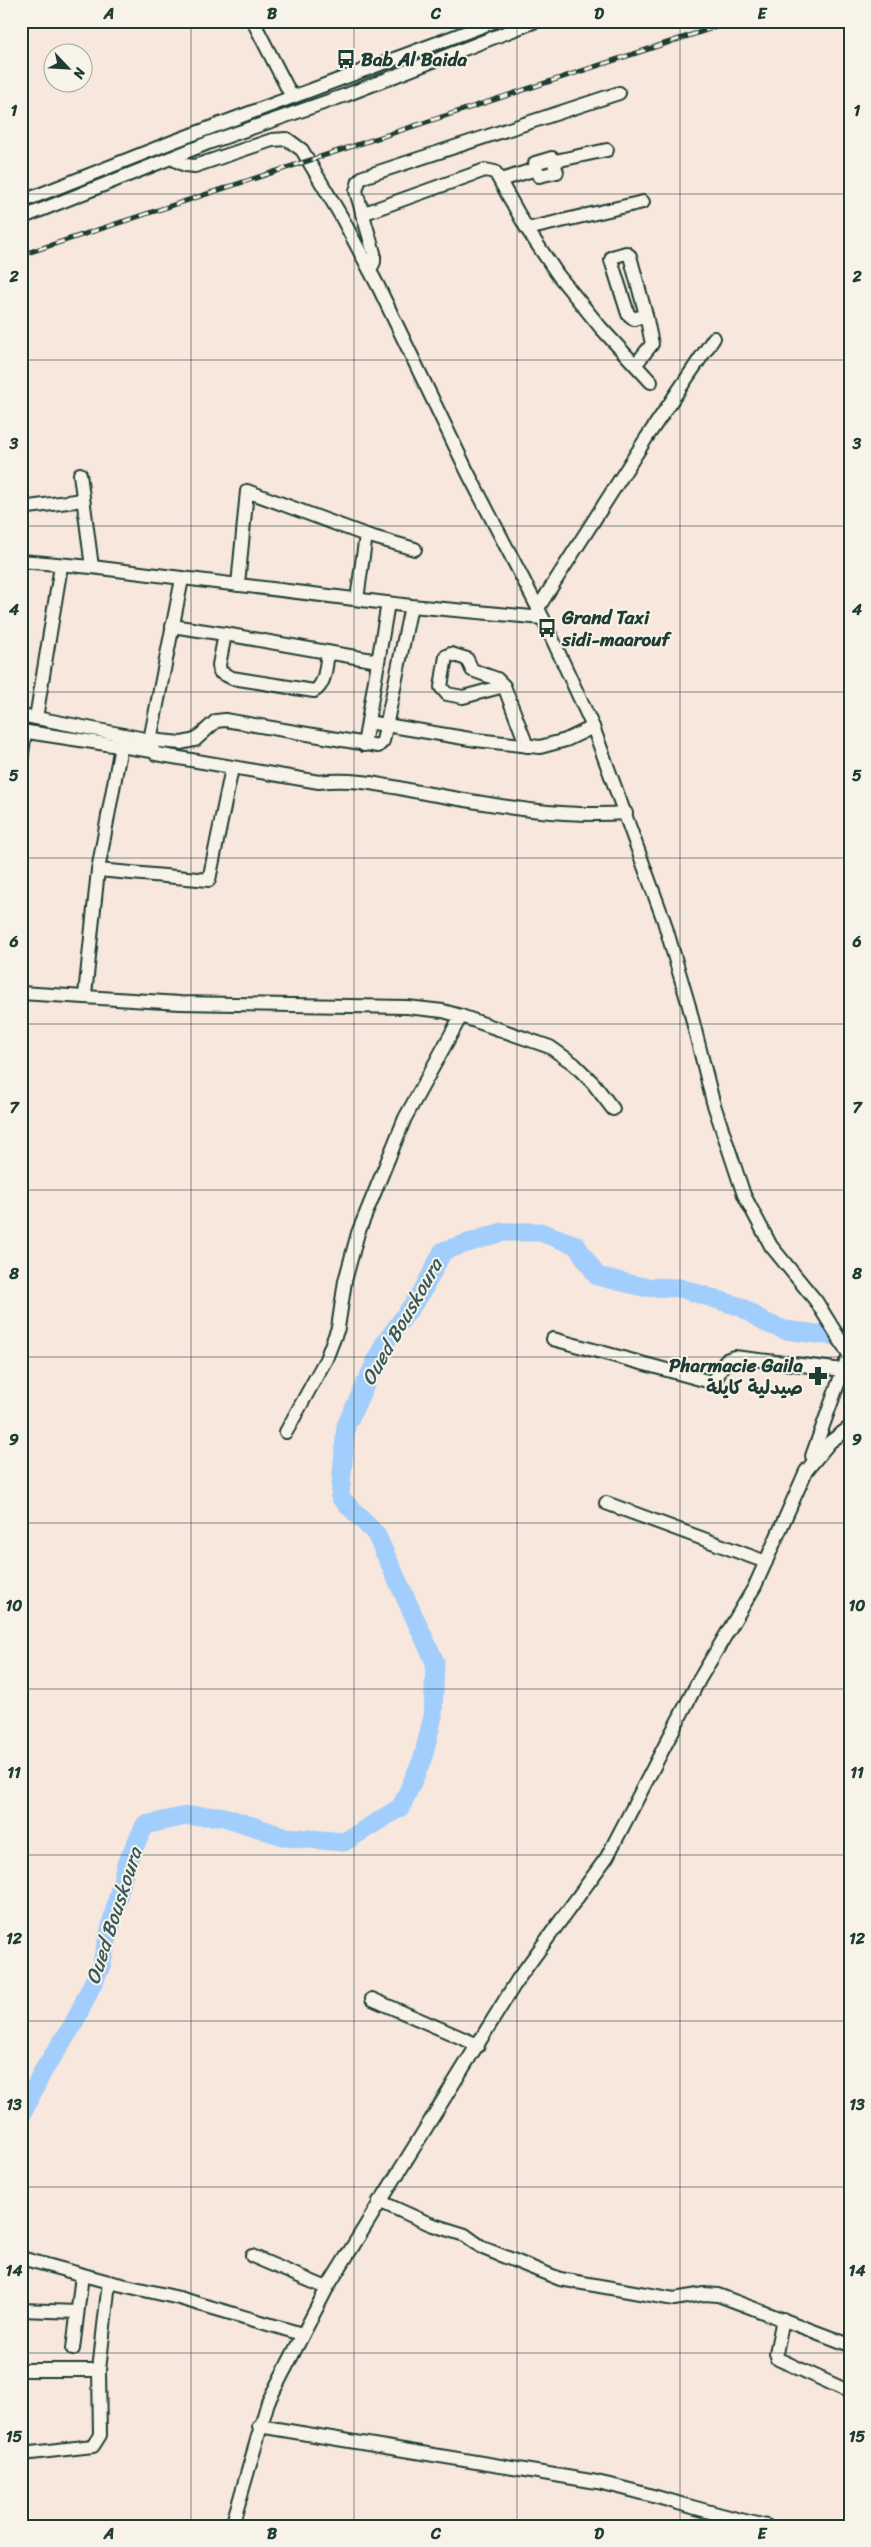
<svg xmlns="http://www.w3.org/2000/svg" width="871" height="2547" font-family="Sriracha,'Playpen Sans Arabic',sans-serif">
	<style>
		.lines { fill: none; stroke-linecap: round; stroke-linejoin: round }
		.river { stroke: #a1cefc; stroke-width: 19 }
		.minor-casing { stroke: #1f3d34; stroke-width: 16 }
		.minor { stroke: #f7f3e8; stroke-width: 12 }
		.rail-casing { stroke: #1f3d34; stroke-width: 5 }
		.rail { stroke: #f7f3e8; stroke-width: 3; stroke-dasharray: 9; stroke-linecap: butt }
		.grid { fill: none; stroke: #1f3d34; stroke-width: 1; stroke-opacity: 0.55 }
		.labels { text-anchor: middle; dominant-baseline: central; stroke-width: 4; stroke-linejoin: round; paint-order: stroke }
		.poi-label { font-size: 19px; font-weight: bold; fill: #1f3d34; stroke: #f7f3e8; text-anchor: start }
		.water-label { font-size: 20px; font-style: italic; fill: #395a5c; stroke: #f7f3e8 }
		.neatline { fill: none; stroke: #1f3d34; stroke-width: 2 }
		.grid-label { font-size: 16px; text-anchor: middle; font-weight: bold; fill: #1f3d34 }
	</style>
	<rect width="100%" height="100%" fill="#f8e7dd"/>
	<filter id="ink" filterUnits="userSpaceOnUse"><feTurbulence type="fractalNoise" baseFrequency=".02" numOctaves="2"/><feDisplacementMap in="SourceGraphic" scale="10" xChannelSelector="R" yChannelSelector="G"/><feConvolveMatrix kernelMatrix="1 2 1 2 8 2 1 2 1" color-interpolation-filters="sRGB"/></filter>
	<g filter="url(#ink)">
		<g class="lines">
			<path class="river" d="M 21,2116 L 43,2071 L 73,2025 L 101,1966 L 126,1864 L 145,1825 L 186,1816 L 221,1816 L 286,1837 L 344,1842 L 401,1807 L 423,1758 L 433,1716 L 435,1662 L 376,1534 L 340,1497 L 346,1426 L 384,1344 L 422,1292 L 443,1251 L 502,1232 L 540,1232 L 576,1245 L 597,1276 L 643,1287 L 680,1288 L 741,1307 L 766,1323 L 785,1330 L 850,1338"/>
			<g class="minor-casing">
				<g id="minor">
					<path d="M 253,21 L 292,97"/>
					<path d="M 171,158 L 185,165 L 195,166 L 272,140 L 287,139 L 302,150 L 341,216 L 378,286 L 468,473 L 538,608 L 593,727 L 664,921 L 689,1006 L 713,1102 L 744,1195 L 771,1246 L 816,1301 L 850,1356"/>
					<path d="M 552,158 L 557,172 L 539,176 L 535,163 Z"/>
					<path d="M 555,161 L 607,150"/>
					<path d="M 501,180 L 536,169"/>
					<path d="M 21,202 L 172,142 L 496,21"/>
					<path d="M 362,214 L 485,170 L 495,172 L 527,229 L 558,275 L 601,328 L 651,382"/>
					<path d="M 21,218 L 208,143 L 346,95 L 536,21"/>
					<path d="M 527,229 L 643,202"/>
					<path d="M 626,253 L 630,256 L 646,315 L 634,319 L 628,314 L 611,260 L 612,257 Z"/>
					<path d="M 370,270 L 374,262 L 374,253 L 356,191 L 359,181 L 363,177 L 619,93"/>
					<path d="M 636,364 L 652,344 L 646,315"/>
					<path d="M 80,474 L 92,567"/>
					<path d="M 21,508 L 83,500"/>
					<path d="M 21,561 L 92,567 L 411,606 L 543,618"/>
					<path d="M 182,579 L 150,740 L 150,747 L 156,754 L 319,782 C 354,777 391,787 425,793 C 492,805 558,818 626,813"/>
					<path d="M 238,585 L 247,491 L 366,535 L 415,549"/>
					<path d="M 357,599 L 366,535"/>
					<path d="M 538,608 L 647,437 L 714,338"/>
					<path d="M 172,626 L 225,634"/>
					<path d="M 328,652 C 326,664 326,685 314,691 L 232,678 L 220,672 L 219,665 L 225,634 L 378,661"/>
					<path d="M 504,686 L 463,697 L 447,694 L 441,687 L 446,656 L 451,654 L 467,659 L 472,670 L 497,679 L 504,686 L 527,746"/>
					<path d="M 21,715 L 150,740 L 181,743 L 195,740 L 216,721 L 225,720 L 378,746 L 383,741 L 411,606"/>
					<path d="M 36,718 L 61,566"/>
					<path d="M 368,722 L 476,740 L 540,747 L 566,740 L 593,727"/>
					<path d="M 21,731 L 152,751"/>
					<path d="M 364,745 L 388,603"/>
					<path d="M 121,746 L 98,870 L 209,880 L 232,768"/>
					<path d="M 21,761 L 25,731"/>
					<path d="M 21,993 L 180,1003 L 407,1007 L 443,1011 L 461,1016 L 550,1047 L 574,1064 L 593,1083 L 613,1109"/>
					<path d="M 85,995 L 98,870"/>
					<path d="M 553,1339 L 711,1382 L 717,1377 L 726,1360 L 734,1357 L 843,1370"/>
					<path d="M 286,1432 L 326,1359 L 338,1328 L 345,1281 L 358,1233 L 405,1118 L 461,1016"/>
					<path d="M 812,1456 L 846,1362"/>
					<path d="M 606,1503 L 766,1562"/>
					<path d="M 372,1999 L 478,2045"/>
					<path d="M 379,2201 L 430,2224 L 465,2235 L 483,2248 L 560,2279 L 674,2299 L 704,2294 L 718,2295 L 850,2345"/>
					<path d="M 252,2256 L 327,2288"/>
					<path d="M 21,2258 L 109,2282 L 179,2298 L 302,2334"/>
					<path d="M 21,2310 L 77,2312"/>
					<path d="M 783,2319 L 776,2353 L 778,2359 L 850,2392"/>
					<path d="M 73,2349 L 82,2275"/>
					<path d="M 21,2370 L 99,2370"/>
					<path d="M 259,2426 L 597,2482 C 654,2494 709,2514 767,2526"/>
					<path d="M 22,2454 L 93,2446 L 100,2435 L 99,2370 L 109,2282"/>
					<path d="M 232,2526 L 268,2402 L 327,2288 L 518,1979 L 607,1857 L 699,1680 L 755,1586 L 806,1471 L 830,1442 L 850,1427"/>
				</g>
			</g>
			<use href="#minor" class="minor"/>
			<g class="rail-casing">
				<path id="rail" d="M 21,255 L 734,21"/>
			</g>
			<use href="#rail" class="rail"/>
		</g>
	</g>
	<path class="grid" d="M 191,21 L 191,2526M 354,21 L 354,2526M 517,21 L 517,2526M 680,21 L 680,2526M 21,194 L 850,194M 21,360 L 850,360M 21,526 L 850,526M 21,692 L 850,692M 21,858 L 850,858M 21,1024 L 850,1024M 21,1190 L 850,1190M 21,1357 L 850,1357M 21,1523 L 850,1523M 21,1689 L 850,1689M 21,1855 L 850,1855M 21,2021 L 850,2021M 21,2187 L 850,2187M 21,2353 L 850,2353"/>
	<defs>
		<g id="bus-bare" transform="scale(1.5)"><path d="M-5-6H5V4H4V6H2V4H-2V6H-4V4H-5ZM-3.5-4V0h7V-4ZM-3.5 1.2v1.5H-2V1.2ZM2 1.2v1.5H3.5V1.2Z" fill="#1f3d34" stroke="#f7f3e8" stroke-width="2.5" paint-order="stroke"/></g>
		<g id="pharmacy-bare" transform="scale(1.5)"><path d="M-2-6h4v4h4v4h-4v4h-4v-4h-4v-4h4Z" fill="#1f3d34" stroke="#f7f3e8" stroke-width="2.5" paint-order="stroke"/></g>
	</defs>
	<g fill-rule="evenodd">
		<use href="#bus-bare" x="346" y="59"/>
		<use href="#bus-bare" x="547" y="628"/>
		<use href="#pharmacy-bare" x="818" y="1376"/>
	</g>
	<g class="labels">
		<g class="poi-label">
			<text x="361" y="59">Bab Al Baida</text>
			<text x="562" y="617">Grand Taxi<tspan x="562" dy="22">sidi-maarouf</tspan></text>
			<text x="803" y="1365" text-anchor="end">Pharmacie Gaila<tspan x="803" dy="22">صيدلية كايلة</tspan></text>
		</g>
		<g class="water-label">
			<text transform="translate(402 1322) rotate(-60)">Oued Bouskoura</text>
			<text transform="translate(114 1916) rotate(-72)">Oued Bouskoura</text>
		</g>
	</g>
	<rect width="871" height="2547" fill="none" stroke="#f7f3e8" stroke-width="55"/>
	<g transform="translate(68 68) rotate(115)"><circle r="24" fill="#f7f3e8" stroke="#a1aaa0"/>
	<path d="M0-4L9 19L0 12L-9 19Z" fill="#1f3d34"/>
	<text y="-8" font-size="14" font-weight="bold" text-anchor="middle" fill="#1f3d34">N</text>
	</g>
	<rect x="28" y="28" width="816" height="2492" class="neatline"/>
	<g class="grid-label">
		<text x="109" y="19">A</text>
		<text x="272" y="19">B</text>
		<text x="436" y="19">C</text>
		<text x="599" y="19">D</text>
		<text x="762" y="19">E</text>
		<text x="14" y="116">1</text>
		<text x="857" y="116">1</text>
		<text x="14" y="282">2</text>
		<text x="857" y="282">2</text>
		<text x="14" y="449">3</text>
		<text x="857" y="449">3</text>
		<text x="14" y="615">4</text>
		<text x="857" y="615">4</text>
		<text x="14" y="781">5</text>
		<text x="857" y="781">5</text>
		<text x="14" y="947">6</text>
		<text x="857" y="947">6</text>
		<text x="14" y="1113">7</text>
		<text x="857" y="1113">7</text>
		<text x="14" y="1279">8</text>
		<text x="857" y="1279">8</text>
		<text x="14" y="1445">9</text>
		<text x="857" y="1445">9</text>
		<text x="14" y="1611">10</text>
		<text x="857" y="1611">10</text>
		<text x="14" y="1778">11</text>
		<text x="857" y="1778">11</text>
		<text x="14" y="1944">12</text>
		<text x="857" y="1944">12</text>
		<text x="14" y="2110">13</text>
		<text x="857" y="2110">13</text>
		<text x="14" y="2276">14</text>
		<text x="857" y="2276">14</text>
		<text x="14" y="2442">15</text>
		<text x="857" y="2442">15</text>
		<text x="109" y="2539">A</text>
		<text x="272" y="2539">B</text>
		<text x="436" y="2539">C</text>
		<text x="599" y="2539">D</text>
		<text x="762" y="2539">E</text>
	</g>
</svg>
